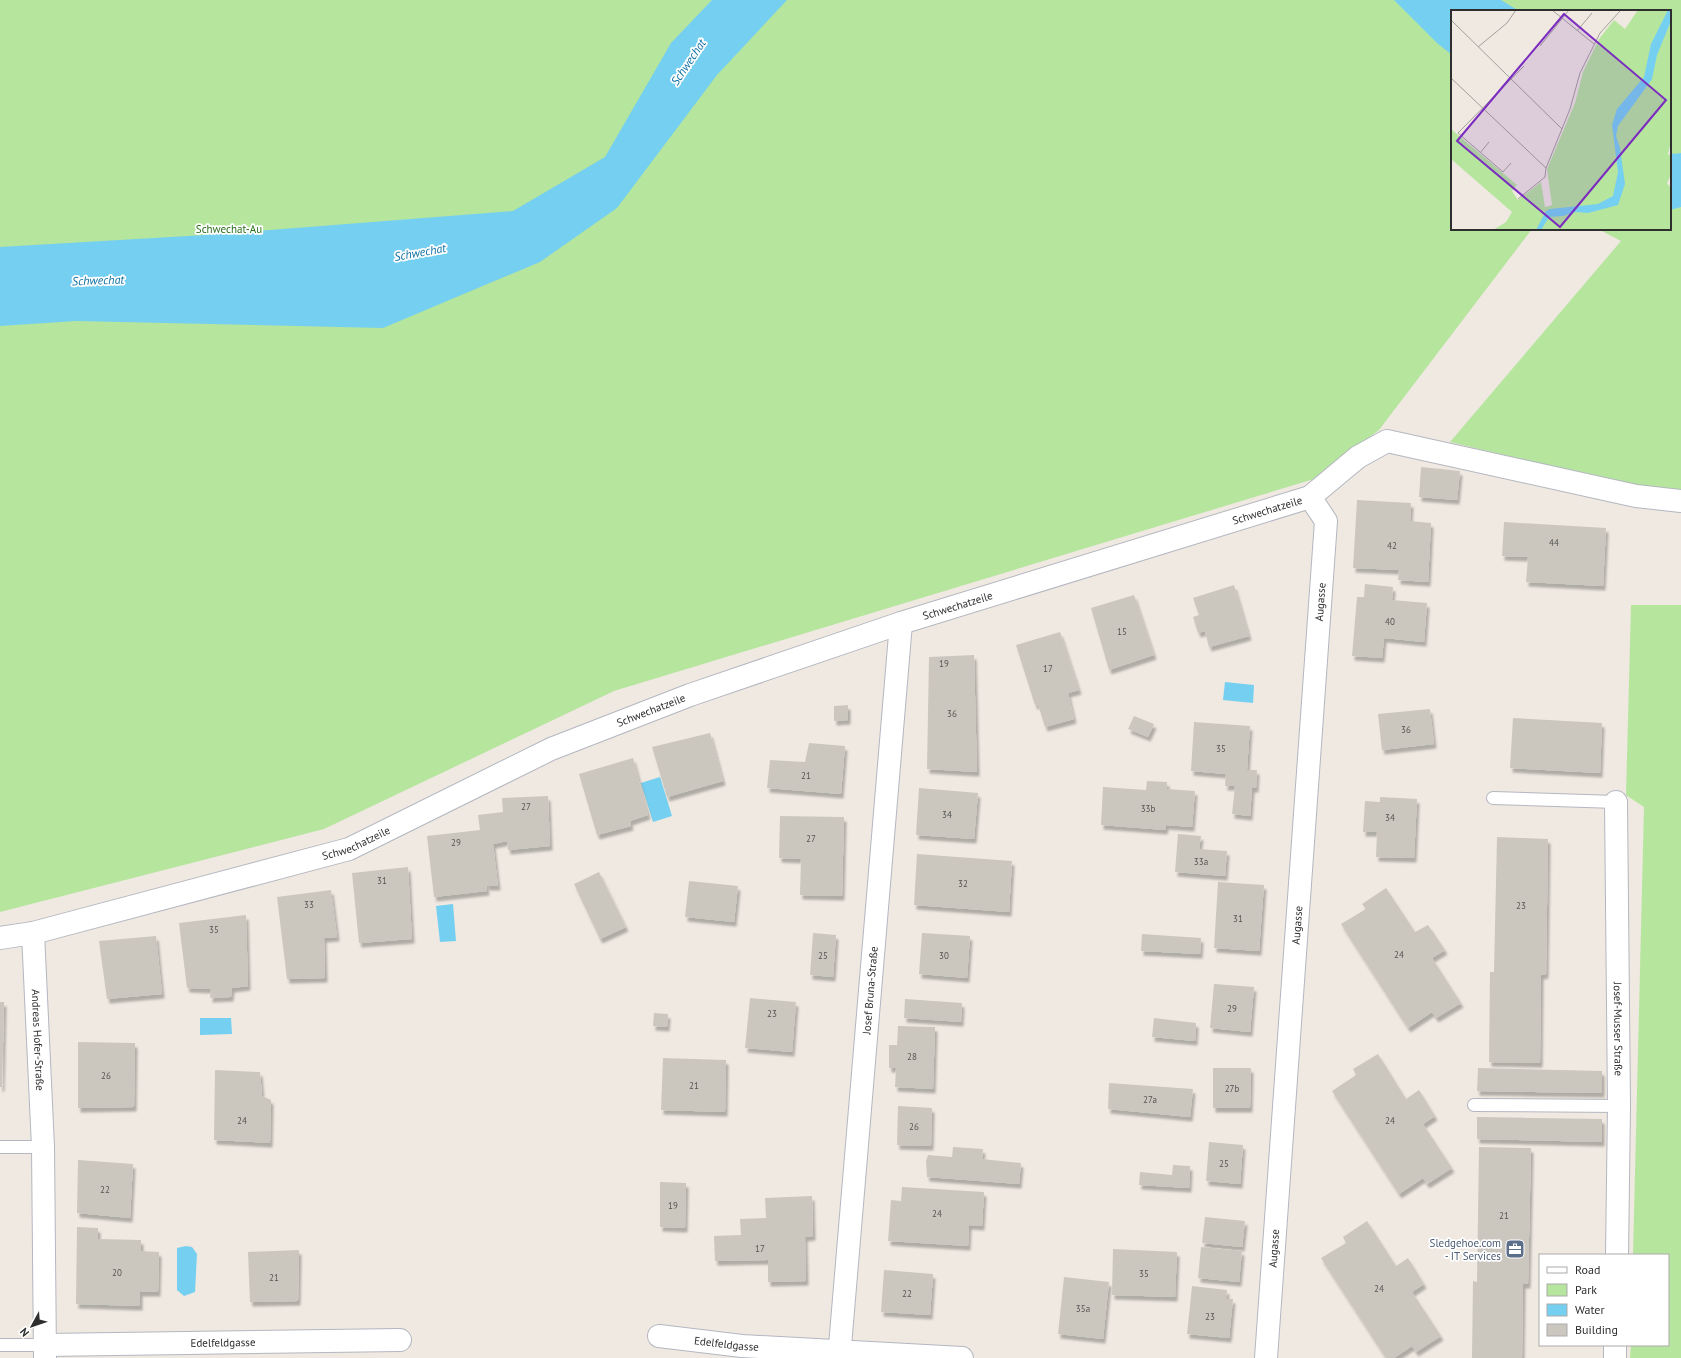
<svg xmlns="http://www.w3.org/2000/svg" width="1681" height="1358" font-family="'PT Sans',sans-serif">
	<style>
		.green { fill: #b6e59e }
		.water { fill: #75cff0 }
		.building { fill: #cbc7bf; filter: url(#shadow) }
		.lines { fill: none; stroke-linecap: round; stroke-linejoin: round }
		.service-casing { stroke: #b4b7c1; stroke-width: 14 }
		.minor-casing { stroke: #b4b7c1; stroke-width: 24 }
		.service { stroke: #fff; stroke-width: 12 }
		.minor { stroke: #fff; stroke-width: 22 }
		.labels { text-anchor: middle; dominant-baseline: central; stroke-width: 3.5; stroke-linejoin: round; paint-order: stroke }
		.number-label { font-size: 9px; fill: #555452 }
		.park-label { font-size: 11px; fill: #2c6e1b; stroke: #fff }
		.street-label { font-size: 11px; fill: #2e2e2e; stroke: #fff }
		.service-label { font-size: 11px; fill: #4e5e75; stroke: #fff; text-anchor: end }
		.water-label { font-size: 12px; font-style: italic; fill: #0d6fa3; stroke: #fff }
		.inset-road { fill: none; stroke: #a29e99; stroke-width: 1 }
		.view { fill: #7b2cbf; fill-opacity: 0.15; stroke: #7b2cbf; stroke-width: 2 }
		.inset-edge { fill: none; stroke: #2e2e2e; stroke-width: 2 }
	</style>
	<defs>
		<filter id="shadow"><feDropShadow dx="2.5" dy="4.5" stdDeviation="1" flood-color="#0004"/></filter>
	</defs>
	<rect width="100%" height="100%" fill="#efe9e1"/>
	<g class="green">
		<path d="M 0,0 L 1681,0 L 1681,492 L 1590,476 L 1450,442 L 1621,241 L 1598,229 L 1670,229 L 1670,11 L 1452,11 L 1452,229 L 1532,229 L 1379,430 L 1314,479 L 614,691 L 324,829 L 0,912 Z"/>
		<path d="M 1631,605 L 1681,605 L 1681,1358 L 1630,1358 L 1631,1345 L 1668,1345 L 1668,1255 L 1633,1255 L 1644,807 L 1626,795 Z"/>
	</g>
	<g class="water">
		<path d="M 712,0 L 787,0 L 717,75 L 617,208 L 540,262 L 383,328 L 76,321 L 0,326 L 0,247 L 205,235 L 513,211 L 605,157 L 671,43 Z"/>
		<path d="M 1394,0 L 1501,0 L 1519,11 L 1452,11 L 1452,55 L 1437,43 Z"/>
		<path d="M 1670,151 L 1673,154 L 1681,153 L 1681,207 L 1670,210 Z"/>
		<path d="M 1225,682 L 1254,685 L 1253,703 L 1223,700 Z"/>
		<path d="M 660,777 L 672,816 L 653,822 L 641,783 Z"/>
		<path d="M 453,904 L 456,941 L 440,942 L 436,906 Z"/>
		<path d="M 200,1018 L 231,1018 L 232,1034 L 200,1035 Z"/>
		<path d="M 186,1246 L 192,1247 L 197,1254 L 195,1292 L 184,1296 L 177,1290 L 177,1248 Z"/>
	</g>
	<g class="building">
		<path d="M 1421,467 L 1460,471 L 1457,500 L 1419,497 Z"/>
		<path d="M 1357,500 L 1411,503 L 1410,521 L 1431,523 L 1428,582 L 1398,580 L 1399,570 L 1353,568 Z"/>
		<path d="M 1504,522 L 1606,528 L 1603,586 L 1526,582 L 1528,557 L 1502,556 Z"/>
		<path d="M 1365,584 L 1393,587 L 1392,600 L 1427,603 L 1424,642 L 1384,638 L 1382,658 L 1352,656 L 1357,597 L 1364,597 Z"/>
		<path d="M 1234,585 L 1249,636 L 1209,647 L 1205,631 L 1198,633 L 1193,617 L 1199,615 L 1193,598 Z"/>
		<path d="M 1134,595 L 1154,655 L 1109,670 L 1091,608 Z"/>
		<path d="M 1060,632 L 1079,690 L 1068,693 L 1074,719 L 1045,727 L 1038,704 L 1035,705 L 1016,645 Z"/>
		<path d="M 974,655 L 977,772 L 927,769 L 929,657 Z"/>
		<path d="M 848,705 L 848,720 L 834,721 L 834,706 Z"/>
		<path d="M 1430,709 L 1434,744 L 1382,750 L 1378,714 Z"/>
		<path d="M 1134,716 L 1154,724 L 1148,737 L 1128,729 Z"/>
		<path d="M 1513,718 L 1602,723 L 1600,773 L 1510,768 Z"/>
		<path d="M 1194,722 L 1250,726 L 1247,770 L 1257,770 L 1256,788 L 1252,788 L 1250,816 L 1232,814 L 1235,786 L 1225,786 L 1226,774 L 1191,771 Z"/>
		<path d="M 710,733 L 723,781 L 667,797 L 652,747 Z"/>
		<path d="M 809,743 L 845,746 L 841,794 L 767,788 L 770,760 L 805,762 Z"/>
		<path d="M 633,758 L 648,815 L 630,821 L 631,826 L 597,835 L 579,774 Z"/>
		<path d="M 1147,781 L 1167,782 L 1167,789 L 1195,791 L 1192,827 L 1166,825 L 1165,830 L 1101,825 L 1103,787 L 1146,790 Z"/>
		<path d="M 919,788 L 978,793 L 974,839 L 916,835 Z"/>
		<path d="M 548,796 L 550,846 L 508,850 L 507,841 L 493,844 L 498,886 L 487,886 L 483,863 L 487,891 L 434,897 L 427,836 L 480,830 L 478,815 L 503,812 L 502,798 Z"/>
		<path d="M 1380,797 L 1417,799 L 1414,858 L 1376,857 L 1377,832 L 1363,832 L 1365,801 L 1380,802 Z"/>
		<path d="M 780,816 L 844,817 L 842,896 L 800,895 L 801,859 L 779,858 Z"/>
		<path d="M 1178,834 L 1201,836 L 1199,849 L 1227,851 L 1225,876 L 1175,872 Z"/>
		<path d="M 1497,837 L 1548,839 L 1546,974 L 1541,975 L 1540,1063 L 1489,1062 L 1490,972 L 1494,972 Z"/>
		<path d="M 917,854 L 1012,861 L 1009,912 L 914,905 Z"/>
		<path d="M 408,867 L 412,939 L 359,943 L 352,873 Z"/>
		<path d="M 599,872 L 626,927 L 600,939 L 574,884 Z"/>
		<path d="M 689,881 L 738,886 L 734,922 L 685,917 Z"/>
		<path d="M 1218,882 L 1264,885 L 1259,951 L 1214,948 Z"/>
		<path d="M 1386,888 L 1415,932 L 1428,925 L 1445,950 L 1432,958 L 1461,1003 L 1436,1018 L 1432,1012 L 1408,1028 L 1341,924 L 1366,909 L 1362,904 Z"/>
		<path d="M 331,890 L 337,937 L 324,938 L 325,978 L 287,979 L 277,897 Z"/>
		<path d="M 246,915 L 248,986 L 232,988 L 231,997 L 210,998 L 211,989 L 187,988 L 179,923 Z"/>
		<path d="M 813,933 L 836,935 L 833,977 L 810,975 Z"/>
		<path d="M 922,933 L 970,936 L 967,978 L 919,974 Z"/>
		<path d="M 1142,934 L 1201,938 L 1200,954 L 1141,951 Z"/>
		<path d="M 156,936 L 162,994 L 107,999 L 99,941 Z"/>
		<path d="M 1214,984 L 1254,987 L 1250,1032 L 1210,1028 Z"/>
		<path d="M 750,998 L 796,1002 L 792,1052 L 745,1048 Z"/>
		<path d="M 905,999 L 962,1003 L 961,1022 L 904,1018 Z"/>
		<path d="M 0,1002 L 4,1002 L 2,1087 L 0,1087 Z"/>
		<path d="M 654,1013 L 668,1014 L 667,1027 L 653,1026 Z"/>
		<path d="M 1154,1018 L 1196,1023 L 1195,1041 L 1152,1037 Z"/>
		<path d="M 898,1026 L 935,1027 L 933,1089 L 895,1087 L 896,1068 L 889,1068 L 889,1045 L 897,1045 Z"/>
		<path d="M 78,1042 L 135,1043 L 134,1107 L 78,1108 Z"/>
		<path d="M 1378,1054 L 1406,1099 L 1419,1090 L 1435,1116 L 1423,1124 L 1452,1168 L 1427,1184 L 1423,1178 L 1399,1194 L 1332,1091 L 1356,1075 L 1353,1069 Z"/>
		<path d="M 663,1058 L 726,1060 L 725,1112 L 661,1110 Z"/>
		<path d="M 1213,1068 L 1251,1068 L 1250,1108 L 1213,1108 Z"/>
		<path d="M 1478,1068 L 1602,1071 L 1602,1093 L 1477,1091 Z"/>
		<path d="M 215,1070 L 260,1072 L 262,1096 L 271,1100 L 270,1143 L 214,1140 Z"/>
		<path d="M 1109,1083 L 1193,1089 L 1190,1117 L 1108,1109 Z"/>
		<path d="M 898,1106 L 932,1108 L 931,1146 L 897,1145 Z"/>
		<path d="M 1477,1117 L 1602,1119 L 1602,1142 L 1477,1139 Z"/>
		<path d="M 1209,1142 L 1243,1145 L 1240,1184 L 1206,1181 Z"/>
		<path d="M 953,1147 L 983,1149 L 982,1159 L 1021,1163 L 1019,1184 L 927,1177 L 926,1161 L 928,1155 L 952,1157 Z"/>
		<path d="M 1479,1147 L 1531,1148 L 1528,1284 L 1523,1284 L 1522,1358 L 1472,1358 L 1473,1281 L 1477,1282 Z"/>
		<path d="M 78,1160 L 133,1164 L 130,1218 L 77,1213 Z"/>
		<path d="M 1173,1165 L 1190,1166 L 1189,1188 L 1139,1185 L 1140,1172 L 1172,1175 Z"/>
		<path d="M 660,1182 L 686,1183 L 685,1228 L 660,1227 Z"/>
		<path d="M 902,1187 L 984,1192 L 982,1226 L 969,1225 L 968,1246 L 888,1241 L 891,1200 L 901,1201 Z"/>
		<path d="M 812,1196 L 813,1236 L 805,1237 L 806,1281 L 768,1282 L 768,1260 L 715,1261 L 714,1236 L 741,1235 L 740,1219 L 766,1218 L 765,1198 Z"/>
		<path d="M 1205,1217 L 1245,1221 L 1242,1247 L 1202,1243 Z"/>
		<path d="M 1367,1221 L 1396,1266 L 1408,1258 L 1424,1284 L 1412,1292 L 1441,1336 L 1416,1352 L 1412,1346 L 1394,1358 L 1386,1358 L 1321,1258 L 1346,1243 L 1343,1237 Z"/>
		<path d="M 77,1227 L 98,1228 L 98,1239 L 141,1240 L 141,1251 L 159,1252 L 158,1292 L 140,1292 L 140,1306 L 76,1304 Z"/>
		<path d="M 1201,1247 L 1242,1251 L 1239,1282 L 1198,1278 Z"/>
		<path d="M 1113,1249 L 1177,1252 L 1175,1297 L 1112,1295 Z"/>
		<path d="M 299,1250 L 298,1301 L 250,1302 L 248,1252 Z"/>
		<path d="M 884,1270 L 933,1274 L 930,1315 L 881,1312 Z"/>
		<path d="M 1064,1277 L 1109,1282 L 1103,1339 L 1058,1334 Z"/>
		<path d="M 1192,1286 L 1227,1290 L 1226,1299 L 1233,1299 L 1229,1338 L 1187,1334 Z"/>
	</g>
	<g class="lines">
		<g class="service-casing">
			<g id="service">
				<path d="M 1493,798 L 1616,802"/>
				<path d="M 1474,1105 L 1619,1106"/>
				<path d="M 0,1147 L 43,1147"/>
				<path d="M 0,1345 L 45,1345"/>
			</g>
		</g>
		<g class="minor-casing">
			<g id="minor">
				<path id="s1" d="M 1616,802 L 1619,1106 L 1617,1255"/>
				<path id="s2" d="M 33,933 L 43,1147 L 45,1358"/>
				<path id="s3" d="M 0,938 L 33,933 L 349,849 L 551,749 L 690,695 L 901,623 L 1310,497 L 1358,457 L 1387,441 L 1636,496 L 1681,501"/>
				<path id="s4" d="M 659,1336 L 742,1346 L 962,1358"/>
				<path id="s5" d="M 45,1345 L 400,1340"/>
				<path id="s6" d="M 839,1358 L 901,623"/>
				<path id="s7" d="M 1266,1358 L 1326,521 L 1310,497"/>
				<path d="M 1615,1358 L 1615,1345"/>
			</g>
		</g>
		<use href="#service" class="service"/>
		<use href="#minor" class="minor"/>
	</g>
	<defs>
		<g id="office-square" transform="scale(1)"><rect x="-9" y="-9" width="18" height="18" rx="4" fill="#5c6f8a" stroke="#fff"/><path d="M-6-3h4V-5.5h4V-3h4V5H-6ZM-1-4.5V-3h2v-1.5ZM-6 0V1H6V0Z" fill="#fff"/></g>
	</defs>
	<g fill-rule="evenodd">
		<use href="#office-square" x="1515" y="1249"/>
	</g>
	<g class="labels">
		<g class="number-label">
			<text x="1554" y="542">44</text>
			<text x="1392" y="545">42</text>
			<text x="1390" y="621">40</text>
			<text x="1122" y="631">15</text>
			<text x="944" y="663">19</text>
			<text x="1048" y="668">17</text>
			<text x="952" y="713">36</text>
			<text x="1406" y="729">36</text>
			<text x="1221" y="748">35</text>
			<text x="806" y="775">21</text>
			<text x="526" y="806">27</text>
			<text x="1148" y="808">33b</text>
			<text x="947" y="814">34</text>
			<text x="1390" y="817">34</text>
			<text x="811" y="838">27</text>
			<text x="456" y="842">29</text>
			<text x="1201" y="861">33a</text>
			<text x="382" y="880">31</text>
			<text x="963" y="883">32</text>
			<text x="309" y="904">33</text>
			<text x="1521" y="905">23</text>
			<text x="1238" y="918">31</text>
			<text x="214" y="929">35</text>
			<text x="1399" y="954">24</text>
			<text x="823" y="955">25</text>
			<text x="944" y="955">30</text>
			<text x="1232" y="1008">29</text>
			<text x="772" y="1013">23</text>
			<text x="912" y="1056">28</text>
			<text x="106" y="1075">26</text>
			<text x="694" y="1085">21</text>
			<text x="1232" y="1088">27b</text>
			<text x="1150" y="1099">27a</text>
			<text x="242" y="1120">24</text>
			<text x="1390" y="1120">24</text>
			<text x="914" y="1126">26</text>
			<text x="1224" y="1163">25</text>
			<text x="105" y="1189">22</text>
			<text x="673" y="1205">19</text>
			<text x="937" y="1213">24</text>
			<text x="1504" y="1215">21</text>
			<text x="760" y="1248">17</text>
			<text x="117" y="1272">20</text>
			<text x="1144" y="1273">35</text>
			<text x="274" y="1277">21</text>
			<text x="1379" y="1288">24</text>
			<text x="907" y="1293">22</text>
			<text x="1083" y="1308">35a</text>
			<text x="1210" y="1316">23</text>
		</g>
		<g class="park-label">
			<text x="229" y="229">Schwechat-Au</text>
		</g>
		<g class="street-label">
			<text stroke="none"><textPath href="#s3" startOffset="1341">Schwechatzeile</textPath></text>
			<text stroke="none"><textPath href="#s7" startOffset="758">Augasse</textPath></text>
			<text stroke="none"><textPath href="#s3" startOffset="1017">Schwechatzeile</textPath></text>
			<text stroke="none"><textPath href="#s3" startOffset="693">Schwechatzeile</textPath></text>
			<text stroke="none"><textPath href="#s3" startOffset="369">Schwechatzeile</textPath></text>
			<text stroke="none"><textPath href="#s7" startOffset="434">Augasse</textPath></text>
			<text stroke="none"><textPath href="#s6" startOffset="369">Josef Bruna-Straße</textPath></text>
			<text stroke="none"><textPath href="#s1" startOffset="227">Josef-Musser Straße</textPath></text>
			<text stroke="none"><textPath href="#s2" startOffset="107">Andreas Hofer-Straße</textPath></text>
			<text stroke="none"><textPath href="#s7" startOffset="110">Augasse</textPath></text>
			<text stroke="none"><textPath href="#s5" startOffset="178">Edelfeldgasse</textPath></text>
			<text stroke="none"><textPath href="#s4" startOffset="68">Edelfeldgasse</textPath></text>
		</g>
		<g class="service-label">
			<text x="1501" y="1243">Sledgehoe.com<tspan x="1501" dy="13">- IT Services</tspan></text>
		</g>
		<g class="water-label">
			<text transform="translate(688 62) rotate(-56)">Schwechat</text>
			<text transform="translate(420 252) rotate(-10)">Schwechat</text>
			<text transform="translate(98 280) rotate(-2)">Schwechat</text>
		</g>
	</g>
	<g transform="translate(1451 10)">
		<rect width="220" height="220" fill="#efe9e1"/>
		<path d="M 187,0 L 220,0 L 220,132 L 217,144 L 220,146 L 220,165 L 216,173 L 220,178 L 220,220 L 42,220 L 55,212 L 61,202 L 0,149 L 0,119 L 66,175 L 61,181 L 67,190 L 90,172 L 94,197 L 101,195 L 96,159 L 124,93 L 132,62 L 148,29 L 163,10 L 174,19 Z" fill="#b6e59e"/>
		<path d="M 217,0 L 220,0 L 220,11 L 206,45 L 201,69 L 167,116 L 165,126 L 169,138 L 174,174 L 167,195 L 137,203 L 125,202 L 112,206 L 98,207 L 90,220 L 85,220 L 95,201 L 99,199 L 147,194 L 162,186 L 167,162 L 161,115 L 166,99 L 193,67 L 200,34 Z" fill="#75cff0"/>
		<path class="inset-road" d="M 101,0 L 143,34M 0,10 L 111,119M 126,21 L 141,3M 89,36 L 118,0M 27,37 L 56,13 L 65,0M 0,68 L 95,158M 29,143 L 38,132M 60,153 L 52,162 L 7,123 L 73,56M 67,189 L 94,167 L 95,158 L 119,99 L 129,63 L 149,23 L 170,0"/>
		<path class="view" d="M 113,4 L 215,90 L 109,217 L 6,131 Z"/>
		<rect width="220" height="220" class="inset-edge"/>
	</g>
	<rect x="1539" y="1254" width="130" height="92" fill="#ffffff" stroke="#ababab"/>
	<rect x="1547" y="1267" width="20" height="6" fill="#ffffff" stroke="#ababab"/>
	<text x="1575" y="1274" font-size="12" fill="#2e2e2e">Road</text>
	<rect x="1547" y="1284" width="20" height="12" fill="#b6e59e" stroke="#ababab"/>
	<text x="1575" y="1294" font-size="12" fill="#2e2e2e">Park</text>
	<rect x="1547" y="1304" width="20" height="12" fill="#75cff0" stroke="#ababab"/>
	<text x="1575" y="1314" font-size="12" fill="#2e2e2e">Water</text>
	<rect x="1547" y="1324" width="20" height="12" fill="#cbc7bf" stroke="#ababab"/>
	<text x="1575" y="1334" font-size="12" fill="#2e2e2e">Building</text>
	<g transform="translate(32 1326) rotate(230)" stroke="#ffffff" stroke-width="3" paint-order="stroke">
	<path d="M0-3L7 15L0 10L-7 15Z" fill="#2e2e2e"/>
	<text y="-6" font-size="11" font-weight="bold" text-anchor="middle" fill="#2e2e2e">N</text>
	</g>
</svg>
